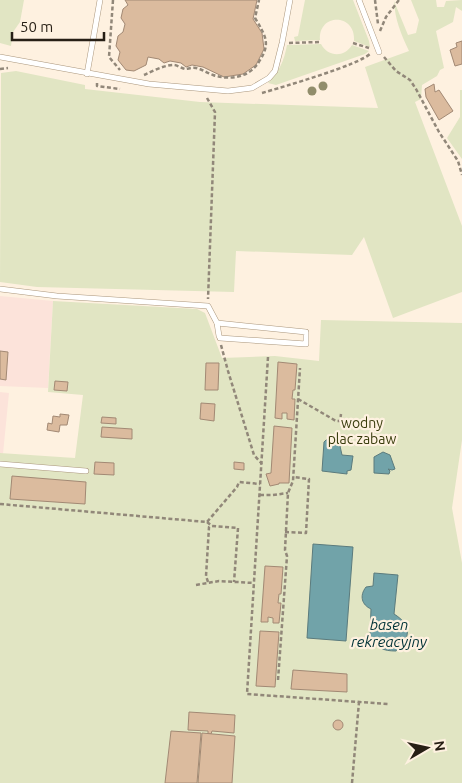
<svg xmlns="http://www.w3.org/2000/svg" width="462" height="783" font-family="Ubuntu,sans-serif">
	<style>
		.commercial { fill: #fce3da }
		.green { fill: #e1e5c3 }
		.water { fill: #71a3a9; stroke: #5b7b7d }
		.building { fill: #dbbb9e; stroke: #a28974 }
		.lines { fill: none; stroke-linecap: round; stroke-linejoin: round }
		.service-casing { stroke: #aa967c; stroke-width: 6 }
		.path { stroke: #918779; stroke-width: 2.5; stroke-dasharray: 4 2.5; stroke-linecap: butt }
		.service { stroke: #fff; stroke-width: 5 }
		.tree { fill: #918d6b }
		.labels { text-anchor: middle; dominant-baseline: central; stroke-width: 4.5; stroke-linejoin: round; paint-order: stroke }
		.park-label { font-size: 14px; fill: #383b0b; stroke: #fef1e0 }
		.water-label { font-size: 15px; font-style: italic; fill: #003237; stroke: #fef1e0 }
	</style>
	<rect width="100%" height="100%" fill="#fef1e0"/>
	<g class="commercial">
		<path d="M 0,296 L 53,301 L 48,388 L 0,386 Z"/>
		<path d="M 0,392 L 9,393 L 3,454 L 0,453 Z"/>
	</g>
	<g class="green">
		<path d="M 0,0 L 24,0 L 20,22 L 13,32 L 11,46 L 0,43 Z"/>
		<path d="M 305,0 L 353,0 L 369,41 L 370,47 L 354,41 C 356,13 318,13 320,40 L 295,41 L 294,37 L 298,36 Z"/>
		<path d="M 411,0 L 436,0 L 437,7 L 444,7 L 446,1 L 462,0 L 462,11 L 456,7 L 453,22 L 436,31 L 444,68 L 440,70 L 437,76 L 422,85 L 421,99 L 415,102 L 462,226 L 462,292 L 393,318 L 364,237 L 352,255 L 236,251 L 234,292 L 37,287 L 0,282 L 1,73 L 16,71 L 85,85 L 85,89 L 200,102 L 378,108 L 365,67 L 409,51 C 401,34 395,20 394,1 L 408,35 L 416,33 L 419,20 Z"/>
		<path d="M 321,44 C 328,57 344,58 352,45 L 369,51 L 365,54 L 276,85 L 268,83 C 279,72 284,61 287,45 Z"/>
		<path d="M 460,90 L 462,90 L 462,159 L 447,138 L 460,117 Z"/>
		<path d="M 53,301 L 197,309 L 205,313 L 222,358 L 275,356 L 319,361 L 321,320 L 462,323 L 462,440 L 452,508 L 462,563 L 462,783 L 0,783 L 0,453 L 75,458 L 83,395 L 48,392 Z"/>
	</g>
	<g class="water">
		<path d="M 332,439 L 340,446 L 342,455 L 353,456 L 351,470 L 347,471 L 347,474 L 322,471 L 324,442 L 326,440 Z"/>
		<path d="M 383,452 L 390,455 L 395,469 L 392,470 L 388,469 L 390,471 L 389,474 L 374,473 L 374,457 Z"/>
		<path d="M 313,544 L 353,547 L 346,641 L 307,638 Z"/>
		<path d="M 374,573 L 398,575 L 394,614 C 412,625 411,638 396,651 C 383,651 376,648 370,636 L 371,609 C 362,605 359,596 366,587 L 373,586 Z"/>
	</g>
	<g class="building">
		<path d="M 125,0 L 257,0 L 253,19 L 262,33 L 264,49 L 256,65 L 243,74 L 224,77 L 203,67 L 192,65 L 186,67 L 181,63 L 170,61 L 164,63 L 159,59 L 148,57 L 146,65 L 134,71 L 126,70 L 118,60 L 120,52 L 116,46 L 118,36 L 123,32 L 125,24 L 121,18 L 123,9 L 128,5 Z"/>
		<path d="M 462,41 L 462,64 L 455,66 L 450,50 L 457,47 L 456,43 Z"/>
		<path d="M 434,84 L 435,92 L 439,90 L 453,111 L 439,120 L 426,97 L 425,89 Z"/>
		<path d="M 0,351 L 8,352 L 6,380 L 0,379 Z"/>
		<path d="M 278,362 L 297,364 L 295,390 L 293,390 L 292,399 L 295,399 L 294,420 L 287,419 L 287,413 L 282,413 L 282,419 L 275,418 Z"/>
		<path d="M 206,363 L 219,363 L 218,390 L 205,390 Z"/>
		<path d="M 55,381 L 68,382 L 67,391 L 54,390 Z"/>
		<path d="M 201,403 L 215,404 L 214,421 L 200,419 Z"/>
		<path d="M 60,414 L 69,415 L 67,425 L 60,425 L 59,432 L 47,430 L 48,423 L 52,424 L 53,416 L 60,417 Z"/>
		<path d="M 102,417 L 116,418 L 116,424 L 101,423 Z"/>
		<path d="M 274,426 L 292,428 L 289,483 L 279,483 L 279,484 L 270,486 L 266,474 L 271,473 Z"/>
		<path d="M 102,427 L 132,429 L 132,439 L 101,437 Z"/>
		<path d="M 95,462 L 114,463 L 114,475 L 94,474 Z"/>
		<path d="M 234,462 L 244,463 L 244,470 L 234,469 Z"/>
		<path d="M 12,476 L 86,482 L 85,504 L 10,499 Z"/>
		<path d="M 265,566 L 283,567 L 281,594 L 279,594 L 278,603 L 281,603 L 279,623 L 273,623 L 273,618 L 268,617 L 268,622 L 261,622 Z"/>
		<path d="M 260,631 L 279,632 L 275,687 L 256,686 Z"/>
		<path d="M 293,670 L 347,674 L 347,692 L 291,689 Z"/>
		<path d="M 189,712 L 235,715 L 234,733 L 212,731 L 211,734 L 208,734 L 208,731 L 188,730 Z"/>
		<circle cx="338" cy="725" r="5"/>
		<path d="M 171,731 L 201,733 L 197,783 L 165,783 Z"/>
		<path d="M 202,733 L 235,736 L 232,783 L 198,783 Z"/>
	</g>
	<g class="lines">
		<g class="service-casing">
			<g id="service">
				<path d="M 359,0 L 379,52"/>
				<path d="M 0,57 L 149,84 L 228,91 L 252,88 L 269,78 L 275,71 L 282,43 L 290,0"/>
				<path d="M 87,74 L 100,0"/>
				<path d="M 0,289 L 57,296 L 208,306 L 217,323 L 219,336"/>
				<path d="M 217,323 L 306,332 L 306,344 L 220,338"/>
				<path d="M 0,464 L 86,471"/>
			</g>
		</g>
		<g class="path">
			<path d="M 113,0 L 109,57 L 120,70"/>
			<path d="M 375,0 L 378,24"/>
			<path d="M 380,31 L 386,17 L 399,0"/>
			<path d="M 289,43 L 320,42"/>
			<path d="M 353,43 L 369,48"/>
			<path d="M 384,57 L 396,71 L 410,80 L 416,89 L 439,132 L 458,161 L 462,175"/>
			<path d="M 0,69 L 8,68"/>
			<path d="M 144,75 C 153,71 164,65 174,65 C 177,65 181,68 185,69 C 188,69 192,67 196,68 C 202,69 207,73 213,75 C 231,81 251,77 260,60 C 271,43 265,35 255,18 L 259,0"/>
			<path d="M 97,83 L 97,86 L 120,89"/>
			<path d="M 262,93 C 282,87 360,65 371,53"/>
			<path d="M 207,98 L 215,112 L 208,299"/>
			<path d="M 221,345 L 228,371 L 254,455 L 262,464"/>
			<path d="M 268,357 L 247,694 L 388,704"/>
			<path d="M 298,399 L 336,421 L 340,421 L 341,414"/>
			<path d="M 260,495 L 273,495 L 288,493"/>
			<path d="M 0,504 L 207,522 L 237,487 L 239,482 L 260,484"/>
			<path d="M 207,522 L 212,526 L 238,528 L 234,582"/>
			<path d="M 285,532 L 306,533 L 309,479 L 293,477"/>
			<path d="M 208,582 L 206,576 L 209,527 L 212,526"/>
			<path d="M 196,585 L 219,581 L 254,583"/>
			<path d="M 278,680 L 287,556 L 285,550 L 288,493 L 293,481 L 300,368"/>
			<path d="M 352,783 L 359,702"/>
		</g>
		<use href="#service" class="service"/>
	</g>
	<g class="tree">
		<circle cx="323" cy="86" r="4.5"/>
		<circle cx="312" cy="91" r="4.5"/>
	</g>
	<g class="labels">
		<g class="park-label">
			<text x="362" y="423">wodny<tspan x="362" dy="16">plac zabaw</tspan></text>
		</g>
		<g class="water-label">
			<text x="389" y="624">basen<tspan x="389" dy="17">rekreacyjny</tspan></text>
		</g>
	</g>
	<g transform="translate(427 748) rotate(81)" stroke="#fef1e0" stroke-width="4" paint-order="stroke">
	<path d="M0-4L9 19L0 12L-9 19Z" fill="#271f15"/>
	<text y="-8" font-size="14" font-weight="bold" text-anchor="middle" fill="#271f15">N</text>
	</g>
	<path d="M12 32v8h92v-8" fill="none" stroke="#271f15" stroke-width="2.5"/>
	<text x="20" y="32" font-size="15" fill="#271f15" stroke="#fef1e0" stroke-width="4" paint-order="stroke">50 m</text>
</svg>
